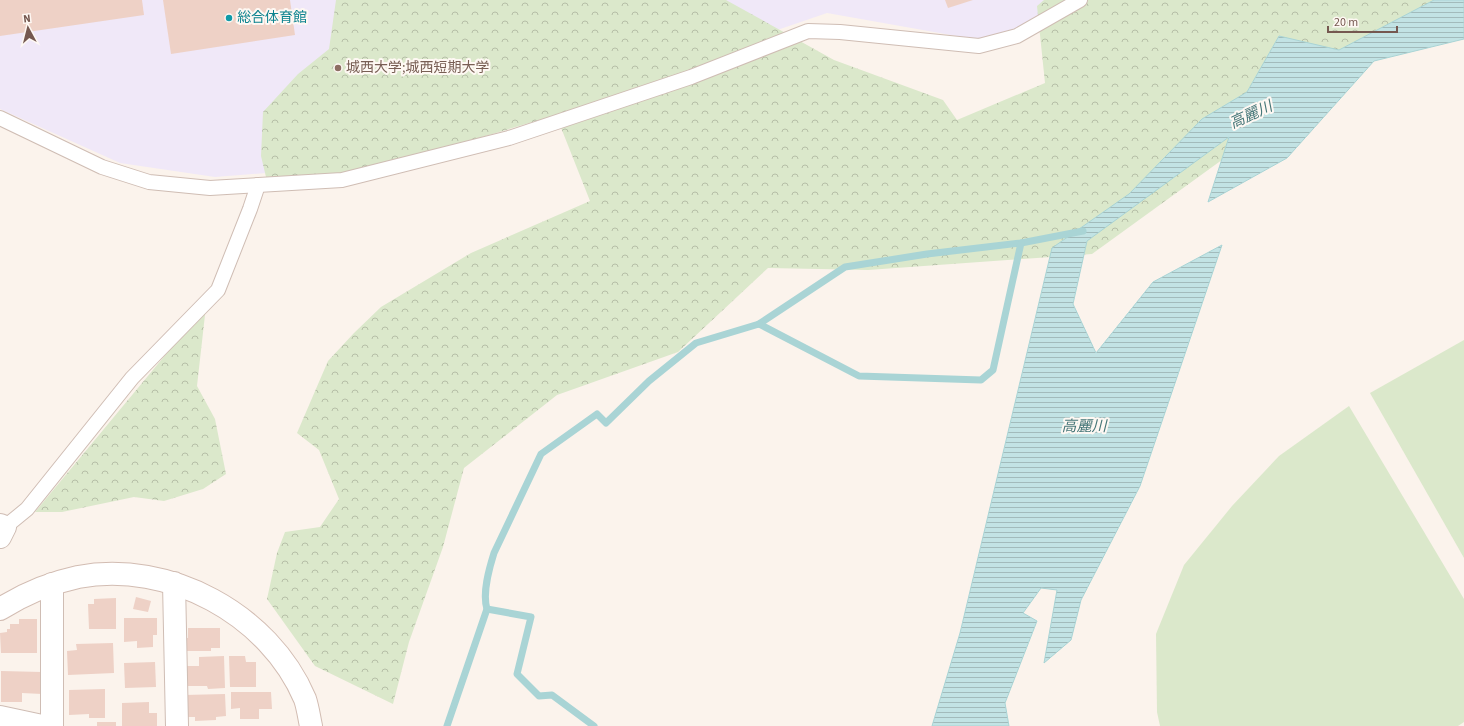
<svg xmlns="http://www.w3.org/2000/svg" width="1464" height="726" font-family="'Source Sans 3','Noto Sans JP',sans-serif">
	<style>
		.education { fill: #f0e8f8 }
		.green { fill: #dbe8cb }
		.forest { fill: url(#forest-crowns) }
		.water { fill: url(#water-rules); stroke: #a9d4d5 }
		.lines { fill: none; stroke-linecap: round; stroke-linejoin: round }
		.stream { stroke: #a9d4d5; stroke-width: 7 }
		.building { fill: #eed1c6 }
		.lane-casing { stroke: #cfbdb4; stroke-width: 16 }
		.street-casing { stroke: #cfbdb4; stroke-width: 24 }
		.secondary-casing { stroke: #d2bcb2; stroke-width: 24 }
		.lane { stroke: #fff; stroke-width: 14 }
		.street { stroke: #fff; stroke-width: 22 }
		.secondary { stroke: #fff; stroke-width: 22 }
		.culture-dot { fill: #0f9aa8; stroke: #fef8f3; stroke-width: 1.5 }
		.education-dot { fill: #8d6e63; stroke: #fef8f3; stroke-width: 1.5 }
		.labels { text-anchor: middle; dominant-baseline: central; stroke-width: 4; stroke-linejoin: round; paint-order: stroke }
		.culture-label { font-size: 14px; fill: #0d838f; stroke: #fef8f3; text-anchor: start }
		.education-label { font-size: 14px; fill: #785e54; stroke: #fef8f3; text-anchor: start }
		.water-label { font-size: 15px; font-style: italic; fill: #457678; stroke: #fef8f3 }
	</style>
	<defs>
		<pattern id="forest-crowns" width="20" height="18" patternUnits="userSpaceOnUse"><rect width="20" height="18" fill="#dbe8cb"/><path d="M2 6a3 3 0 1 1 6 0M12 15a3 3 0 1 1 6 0" fill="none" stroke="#b6bfa7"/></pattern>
		<pattern id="water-rules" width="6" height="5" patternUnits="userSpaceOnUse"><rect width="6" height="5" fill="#c2e3e4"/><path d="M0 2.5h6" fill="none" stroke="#a2bbbb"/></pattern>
	</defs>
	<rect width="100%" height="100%" fill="#fbf3ec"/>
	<path class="education" d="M 0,0 L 1067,0 L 1016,30 L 979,40 L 827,13 L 751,39 L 341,167 L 215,177 L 120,163 L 0,109 Z"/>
	<g class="green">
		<path d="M 1464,340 L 1464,558 L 1370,393 Z"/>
		<path d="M 1349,406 L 1464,599 L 1464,722 L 1458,726 L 1160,726 L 1157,712 L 1156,634 L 1184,565 L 1232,506 L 1279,456 Z"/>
	</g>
	<g class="forest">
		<path d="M 336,0 L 726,0 L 834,60 L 943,100 L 957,120 L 1045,83 L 1037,6 L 1044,0 L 1452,0 L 1255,136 L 1092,254 L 868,270 L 768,268 L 678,352 L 557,395 L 464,468 L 443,547 L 409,642 L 393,704 L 315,666 L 267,599 L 277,553 L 285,532 L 320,527 L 339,499 L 319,450 L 297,433 L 328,361 L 354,333 L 381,307 L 471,253 L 590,201 L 556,115 L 469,141 L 345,173 L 266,177 L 261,156 L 263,112 L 298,74 L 329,49 Z"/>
		<path d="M 206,306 L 197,386 L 215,419 L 226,474 L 203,489 L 164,501 L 134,497 L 62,512 L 35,512 Z"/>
	</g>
	<path class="water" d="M 1434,0 L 1464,0 L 1464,39 L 1374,61 L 1287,158 L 1208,202 L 1229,137 L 1087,241 L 1073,304 L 1096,353 L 1153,282 L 1222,245 L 1140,486 L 1081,600 L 1071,640 L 1044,663 L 1057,590 L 1041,588 L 1023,613 L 1037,621 L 1005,703 L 1009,726 L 932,726 L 960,633 L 1052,248 L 1129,194 L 1202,119 L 1247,92 L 1279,36 L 1339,50 Z"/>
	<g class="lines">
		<g class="stream">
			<path d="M 759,324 L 845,267 L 927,254 L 1021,243 L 1083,231"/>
			<path d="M 447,726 L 487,609"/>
			<path d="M 594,726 L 552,695 L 539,696 L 517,674 L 531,617 L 487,609 C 482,593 489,569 494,553 L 541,454 L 597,414 L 606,423 L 649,381 L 696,343 L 759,324 L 859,376 L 981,380 L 993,370 L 1021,243"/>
		</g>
	</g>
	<g class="building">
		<path d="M 0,0 L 142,0 L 144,15 L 0,36 Z"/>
		<path d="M 163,0 L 290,0 L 295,35 L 171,54 Z"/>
		<path d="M 945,0 L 973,0 L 948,8 Z"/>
		<path d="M 136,597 L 151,601 L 148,612 L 133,609 Z"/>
		<path d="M 116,598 L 116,629 L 89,629 L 88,604 L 94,604 L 94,599 Z"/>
		<path d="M 124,618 L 157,618 L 157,635 L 153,635 L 153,647 L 137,648 L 137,641 L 124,642 Z"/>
		<path d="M 19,619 L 37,619 L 37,653 L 1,653 L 0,633 L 7,632 L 7,629 L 10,629 L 10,624 L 19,624 Z"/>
		<path d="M 188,628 L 220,628 L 220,648 L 211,648 L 211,651 L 185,651 L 185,638 L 188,638 Z"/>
		<path d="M 113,643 L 114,673 L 68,675 L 67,651 L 77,650 L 76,644 Z"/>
		<path d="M 224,656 L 225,688 L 208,689 L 207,686 L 185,686 L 185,666 L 199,666 L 199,657 Z"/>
		<path d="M 229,656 L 245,656 L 246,662 L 256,662 L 256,687 L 230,687 Z"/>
		<path d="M 155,662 L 156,687 L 125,688 L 124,663 Z"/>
		<path d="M 1,671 L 42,672 L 42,694 L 22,693 L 22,702 L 1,702 Z"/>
		<path d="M 105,689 L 105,718 L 89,718 L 89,714 L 69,715 L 69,690 Z"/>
		<path d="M 231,692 L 271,692 L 272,709 L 259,709 L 259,719 L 240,719 L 240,708 L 231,709 Z"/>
		<path d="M 225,694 L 226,716 L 216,717 L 216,720 L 195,721 L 195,717 L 188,717 L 187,704 L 184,695 Z"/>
		<path d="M 149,702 L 149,713 L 157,713 L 157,726 L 122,726 L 122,703 Z"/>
		<rect x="97" y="722" width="19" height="4"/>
	</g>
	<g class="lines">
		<g class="lane-casing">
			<g id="lane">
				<path d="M 0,118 L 102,167 L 149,182 L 210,188 L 342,180 L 509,138 L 691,77 L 808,31 L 840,32 L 979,46 L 1017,36 L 1080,0"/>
				<path d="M 5,527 L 27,509 L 132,378 L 218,290 L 250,209 L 258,185"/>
			</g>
		</g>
		<g class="street-casing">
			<g id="street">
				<path d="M 0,525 L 5,527 L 0,537"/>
				<path d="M 174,583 L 177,726"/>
				<path d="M 52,584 L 52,726"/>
				<path d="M 0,717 L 42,726"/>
			</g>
		</g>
		<g class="secondary-casing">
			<path id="secondary" d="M 0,609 C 24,594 50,583 78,577 C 169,560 269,614 305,699 C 308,708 309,717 311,726"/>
		</g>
		<use href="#lane" class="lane"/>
		<use href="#street" class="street"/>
		<use href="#secondary" class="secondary"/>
	</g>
	<circle class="culture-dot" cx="229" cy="18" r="4"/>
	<circle class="education-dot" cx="338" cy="68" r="4"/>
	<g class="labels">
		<g class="culture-label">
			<text x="237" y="18">総合体育館</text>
		</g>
		<g class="education-label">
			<text x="346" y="68">城西大学;城西短期大学</text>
		</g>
		<g class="water-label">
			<text transform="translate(1251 115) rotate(-25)">高麗川</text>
			<text x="1084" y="426">高麗川</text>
		</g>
	</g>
	<g transform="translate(28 28) rotate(353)" stroke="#fef8f3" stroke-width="3" paint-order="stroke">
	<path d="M0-3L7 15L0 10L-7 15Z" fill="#755850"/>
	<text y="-6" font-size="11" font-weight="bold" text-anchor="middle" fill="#755850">N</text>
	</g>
	<path d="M1328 26v6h69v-6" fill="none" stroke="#755850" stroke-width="2"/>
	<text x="1334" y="26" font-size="12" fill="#755850" stroke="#fef8f3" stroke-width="3" paint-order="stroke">20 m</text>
</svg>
